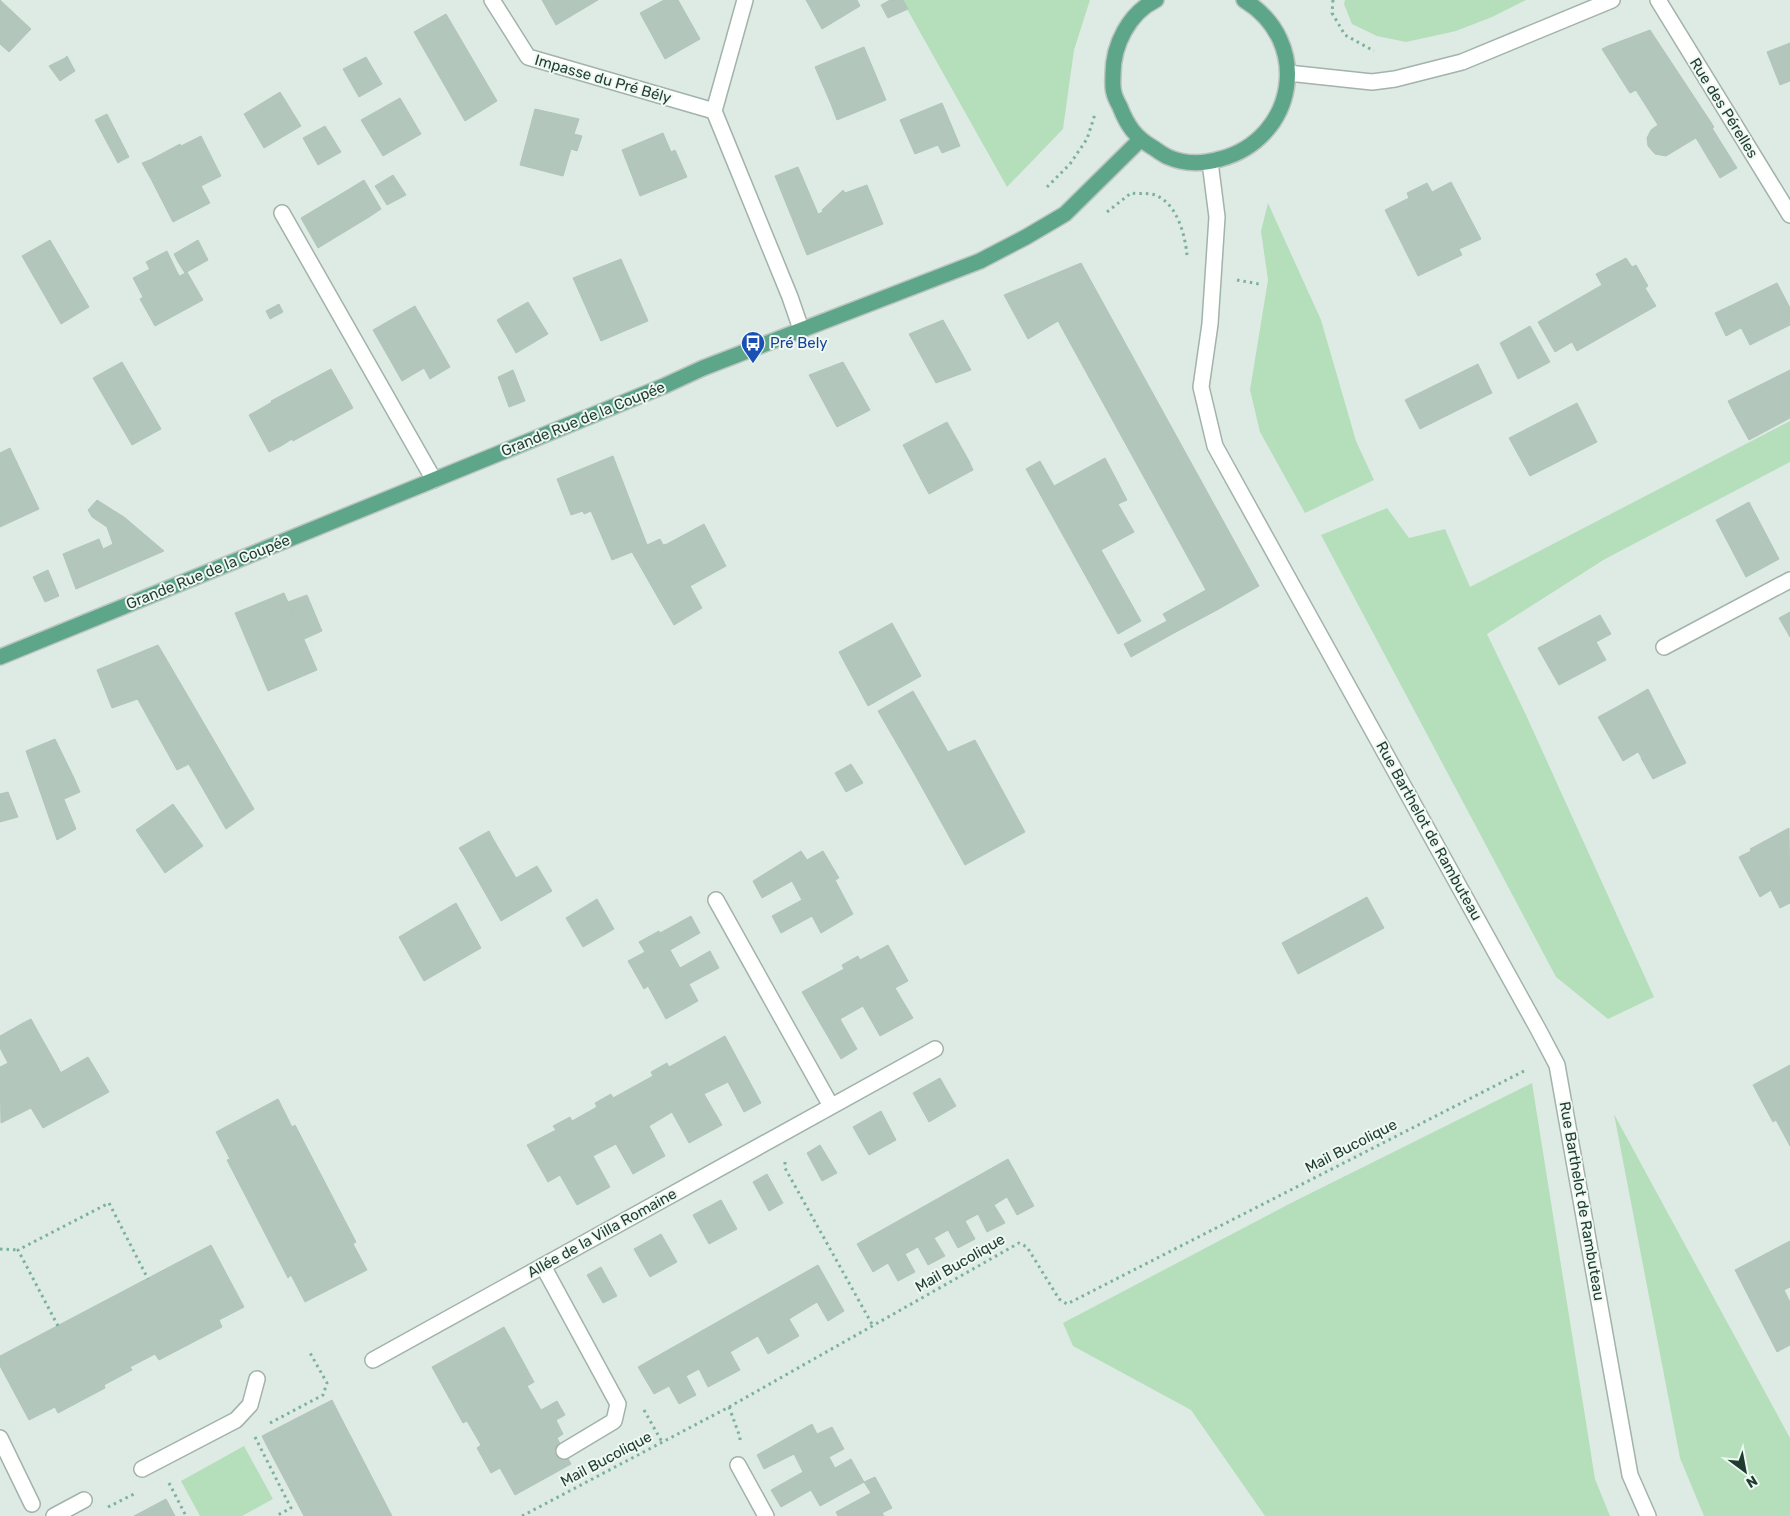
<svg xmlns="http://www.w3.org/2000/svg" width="1790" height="1516" font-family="Rubik,sans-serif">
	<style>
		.green { fill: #b4dfba }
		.building { fill: #b3c6bc; stroke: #b0c6ba }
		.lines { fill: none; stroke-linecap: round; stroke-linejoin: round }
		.minor-casing { stroke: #a1b3aa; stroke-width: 18 }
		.major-casing { stroke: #bcc5c1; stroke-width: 18 }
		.path { stroke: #7bb29a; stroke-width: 3; stroke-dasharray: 2.5 4; stroke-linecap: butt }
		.minor { stroke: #fff; stroke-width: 15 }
		.major { stroke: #5ea68a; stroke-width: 15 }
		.labels { text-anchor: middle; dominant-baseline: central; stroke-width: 4; stroke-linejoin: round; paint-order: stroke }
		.street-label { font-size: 15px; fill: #1e3d30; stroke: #eff8f2 }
		.transit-label { font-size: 15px; fill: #164399; stroke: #eff8f2; text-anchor: start }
	</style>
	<rect width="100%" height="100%" fill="#deebe4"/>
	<g class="green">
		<path d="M 902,0 L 1090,0 L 1074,50 L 1063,129 L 1007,187 Z"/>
		<path d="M 1345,0 L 1526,0 L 1492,17 L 1456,31 L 1406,42 L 1377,36 L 1352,24 L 1344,4 Z"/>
		<path d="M 1268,203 L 1321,320 L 1356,441 L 1374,480 L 1305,513 L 1260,432 L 1250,390 L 1268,280 L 1261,231 Z"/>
		<path d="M 1790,421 L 1790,462 L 1605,559 L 1487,634 L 1526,715 L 1654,997 L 1608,1019 L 1556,977 L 1321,535 L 1387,508 L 1409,538 L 1445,529 L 1470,587 Z"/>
		<path d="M 1532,1083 L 1595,1479 L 1610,1516 L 1265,1516 L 1191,1410 L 1073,1346 L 1063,1323 L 1291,1203 Z"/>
		<path d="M 1614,1114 L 1790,1438 L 1790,1516 L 1704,1516 L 1680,1458 Z"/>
		<path d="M 244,1446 L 273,1499 L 242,1516 L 200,1516 L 181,1481 Z"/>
	</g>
	<g class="building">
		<path d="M 0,0 L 31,29 L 9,52 L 0,44 Z"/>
		<path d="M 542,0 L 598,0 L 556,25 Z"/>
		<path d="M 664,0 L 678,0 L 700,39 L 665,59 L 640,13 Z"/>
		<path d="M 806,0 L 857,0 L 860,6 L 822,29 Z"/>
		<path d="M 890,0 L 903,0 L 908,9 L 888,18 L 881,5 Z"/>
		<path d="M 446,14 L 497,101 L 465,121 L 414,32 Z"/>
		<path d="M 1650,30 L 1714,127 L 1666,156 L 1655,154 L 1648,146 L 1647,138 L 1651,130 L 1658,125 L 1608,46 Z"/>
		<path d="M 1790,43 L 1790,81 L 1780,85 L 1767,52 Z"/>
		<path d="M 1608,46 L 1636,90 L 1630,93 L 1602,49 Z"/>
		<path d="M 864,47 L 886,100 L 837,120 L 831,104 L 838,101 L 822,64 Z"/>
		<path d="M 67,56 L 75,71 L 72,73 L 65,58 Z"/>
		<path d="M 366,57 L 382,84 L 359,97 L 343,69 Z"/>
		<path d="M 65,58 L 72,73 L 60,81 L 49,66 Z"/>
		<path d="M 822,64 L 838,101 L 831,104 L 815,67 Z"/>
		<path d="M 280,92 L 301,126 L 264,148 L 244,114 Z"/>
		<path d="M 400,98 L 421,134 L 383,156 L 361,120 Z"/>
		<path d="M 942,103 L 960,146 L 942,153 L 938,145 L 915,154 L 900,120 Z"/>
		<path d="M 535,109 L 579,119 L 574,134 L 582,136 L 577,151 L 571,149 L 563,176 L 520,165 Z"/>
		<path d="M 107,114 L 129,157 L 121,161 L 97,119 Z"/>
		<path d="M 97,119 L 121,161 L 118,163 L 95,120 Z"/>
		<path d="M 325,126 L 341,152 L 318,165 L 303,138 Z"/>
		<path d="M 1712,128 L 1737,168 L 1720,178 L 1696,138 Z"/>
		<path d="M 663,133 L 671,152 L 675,150 L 687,177 L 640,196 L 622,150 Z"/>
		<path d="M 201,136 L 221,176 L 201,186 L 210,203 L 173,222 L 151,179 L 159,175 L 150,160 L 180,144 L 181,146 Z"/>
		<path d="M 150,160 L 159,175 L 151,179 L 142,163 Z"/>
		<path d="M 798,167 L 818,214 L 823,212 L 822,210 L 843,190 L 845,193 L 867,185 L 883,224 L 807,255 L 775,176 Z"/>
		<path d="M 393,175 L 406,195 L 387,205 L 375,186 Z"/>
		<path d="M 364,180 L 381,209 L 369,217 L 351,188 Z"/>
		<path d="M 1451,182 L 1481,239 L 1459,249 L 1462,255 L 1418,276 L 1385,210 L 1409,198 L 1407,193 L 1427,183 L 1432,192 Z"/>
		<path d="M 351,188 L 369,217 L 318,248 L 301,218 Z"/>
		<path d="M 50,240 L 89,307 L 61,324 L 22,256 Z"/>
		<path d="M 198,240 L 202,248 L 178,262 L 174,254 Z"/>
		<path d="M 202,248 L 208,260 L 185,273 L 178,262 Z"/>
		<path d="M 167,251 L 177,272 L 158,285 L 146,262 Z"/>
		<path d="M 1626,258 L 1632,267 L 1636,265 L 1648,286 L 1645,288 L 1656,306 L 1577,351 L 1572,342 L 1555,352 L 1538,322 L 1602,285 L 1596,274 Z"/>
		<path d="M 621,259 L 648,321 L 601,341 L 573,278 Z"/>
		<path d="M 1081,263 L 1259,586 L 1217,610 L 1058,321 L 1028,339 L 1004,295 Z"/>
		<path d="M 150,269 L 159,288 L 143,297 L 133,278 Z"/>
		<path d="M 177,272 L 180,277 L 159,288 L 158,285 L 160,283 Z"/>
		<path d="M 187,272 L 203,300 L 155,326 L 140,299 Z"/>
		<path d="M 1777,283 L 1790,308 L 1790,325 L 1750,345 L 1730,306 Z"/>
		<path d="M 528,302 L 548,334 L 516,353 L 507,337 L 517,330 L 507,314 Z"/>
		<path d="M 279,304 L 283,312 L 270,319 L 266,311 Z"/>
		<path d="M 415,306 L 450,367 L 430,379 L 424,368 L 402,381 L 373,330 Z"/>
		<path d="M 1730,306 L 1741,328 L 1726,336 L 1715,313 Z"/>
		<path d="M 507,314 L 517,330 L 507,337 L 497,320 Z"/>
		<path d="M 943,320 L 971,370 L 936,383 L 909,334 Z"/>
		<path d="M 1530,326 L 1550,362 L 1518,379 L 1500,343 Z"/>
		<path d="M 122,362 L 161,429 L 132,445 L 93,378 Z"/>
		<path d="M 843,362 L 870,410 L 837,427 L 809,375 Z"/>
		<path d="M 1478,364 L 1492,393 L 1420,429 L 1405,400 Z"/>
		<path d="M 331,369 L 353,408 L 293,441 L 271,401 Z"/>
		<path d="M 513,370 L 525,401 L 509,407 L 498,377 Z"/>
		<path d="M 1790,370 L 1790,418 L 1749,440 L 1734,413 L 1772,394 L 1766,382 Z"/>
		<path d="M 1766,382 L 1772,394 L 1734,413 L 1728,401 Z"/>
		<path d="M 272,402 L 292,439 L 281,446 L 260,409 Z"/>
		<path d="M 1577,403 L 1597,442 L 1530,476 L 1509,438 Z"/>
		<path d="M 260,409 L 281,446 L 269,452 L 249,415 Z"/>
		<path d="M 947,422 L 969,461 L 924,485 L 903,445 Z"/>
		<path d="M 10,448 L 39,509 L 0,527 L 0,453 Z"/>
		<path d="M 613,456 L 647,545 L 660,539 L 663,545 L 667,544 L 690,586 L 660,601 L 632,552 L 612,560 L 591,511 L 584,514 L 569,474 Z"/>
		<path d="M 1105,458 L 1127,500 L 1118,504 L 1134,532 L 1101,550 L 1141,621 L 1118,634 L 1026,469 L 1040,461 L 1054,486 Z"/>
		<path d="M 969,461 L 973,470 L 929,494 L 924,485 Z"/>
		<path d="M 569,474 L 583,511 L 571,515 L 557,479 Z"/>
		<path d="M 97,500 L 124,517 L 164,551 L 76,589 L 63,554 L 99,539 L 103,549 L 113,544 L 107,527 L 92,517 L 88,510 Z"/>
		<path d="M 1749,502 L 1779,559 L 1746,577 L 1716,520 Z"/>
		<path d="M 704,524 L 726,566 L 690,586 L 667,544 Z"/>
		<path d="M 48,570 L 59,596 L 45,602 L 33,577 Z"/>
		<path d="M 690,586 L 702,608 L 674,625 L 660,601 Z"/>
		<path d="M 1206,590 L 1217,610 L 1174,633 L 1163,614 Z"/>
		<path d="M 284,593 L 317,670 L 268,691 L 235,613 Z"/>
		<path d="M 307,595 L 322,631 L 304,639 L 288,602 Z"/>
		<path d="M 1790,612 L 1790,637 L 1779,618 Z"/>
		<path d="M 1600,615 L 1611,634 L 1596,642 L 1606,660 L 1559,685 L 1538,648 Z"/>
		<path d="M 1167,621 L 1174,633 L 1131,657 L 1124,644 Z"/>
		<path d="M 892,623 L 921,676 L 868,706 L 839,652 Z"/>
		<path d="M 158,645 L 254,809 L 226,829 L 149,695 L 112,708 L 97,670 Z"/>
		<path d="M 1648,689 L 1674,740 L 1641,757 L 1615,708 Z"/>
		<path d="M 913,691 L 948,752 L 914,773 L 878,711 Z"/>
		<path d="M 149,695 L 189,764 L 177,770 L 137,698 Z"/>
		<path d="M 1615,708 L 1638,752 L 1623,761 L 1598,717 Z"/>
		<path d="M 55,739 L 74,778 L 58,785 L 76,829 L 57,840 L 26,751 Z"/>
		<path d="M 975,740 L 1025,832 L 965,865 L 914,773 L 948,752 Z"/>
		<path d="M 1674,740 L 1686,763 L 1653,779 L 1641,758 Z"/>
		<path d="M 851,764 L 863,783 L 846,792 L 835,773 Z"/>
		<path d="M 74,778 L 80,792 L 64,799 L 58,785 Z"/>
		<path d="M 8,792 L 18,817 L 0,822 L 0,794 Z"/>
		<path d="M 173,804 L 203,846 L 165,873 L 136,830 Z"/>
		<path d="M 1789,828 L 1790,903 L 1780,908 L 1750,849 Z"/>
		<path d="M 489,831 L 492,837 L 463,854 L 459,848 Z"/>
		<path d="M 492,837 L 516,878 L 537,866 L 552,891 L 501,921 L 463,854 Z"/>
		<path d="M 801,851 L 807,860 L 823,851 L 839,878 L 835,880 L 853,914 L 821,933 L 812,916 L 781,933 L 772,916 L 802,900 L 792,881 L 762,898 L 753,881 Z"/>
		<path d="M 1751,851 L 1771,890 L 1760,897 L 1739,857 Z"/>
		<path d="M 1367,897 L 1384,928 L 1298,974 L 1282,943 Z"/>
		<path d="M 597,899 L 614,929 L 583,947 L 566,918 Z"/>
		<path d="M 456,903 L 481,948 L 424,981 L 399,937 Z"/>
		<path d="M 691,916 L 700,933 L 670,950 L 680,968 L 710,951 L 719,968 L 689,984 L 698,1001 L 666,1019 L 648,986 L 644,989 L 628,961 L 645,952 L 639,942 L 659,931 L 660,933 Z"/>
		<path d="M 888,945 L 908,981 L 895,988 L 913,1018 L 880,1036 L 863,1006 L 840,1019 L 857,1049 L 841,1059 L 802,992 L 844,969 L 842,965 L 858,956 L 860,960 Z"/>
		<path d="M 31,1019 L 42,1039 L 34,1043 L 23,1023 Z"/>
		<path d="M 23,1023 L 34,1043 L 42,1039 L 54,1060 L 46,1064 L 53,1077 L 88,1057 L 109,1092 L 43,1128 L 31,1108 L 1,1123 L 0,1067 L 8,1063 L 0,1048 L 0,1036 Z"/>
		<path d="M 725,1036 L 761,1103 L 744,1112 L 728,1082 L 704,1094 L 722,1125 L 689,1143 L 672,1112 L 649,1126 L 665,1156 L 633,1174 L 616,1144 L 593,1156 L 610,1187 L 577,1205 L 560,1175 L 548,1182 L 527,1145 L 556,1130 L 553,1126 L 570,1117 L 572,1121 L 597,1107 L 595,1103 L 611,1094 L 613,1098 L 653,1076 L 651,1072 L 667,1063 L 669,1067 Z"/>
		<path d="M 54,1060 L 61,1073 L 53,1077 L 46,1064 Z"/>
		<path d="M 1790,1065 L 1790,1146 L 1776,1120 L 1773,1122 L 1753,1085 Z"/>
		<path d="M 940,1078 L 956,1106 L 929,1122 L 913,1093 Z"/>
		<path d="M 278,1099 L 292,1127 L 295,1125 L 356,1242 L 353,1244 L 367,1270 L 305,1302 L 291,1275 L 288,1278 L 227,1160 L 230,1159 L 216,1132 Z"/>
		<path d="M 881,1111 L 896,1140 L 869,1155 L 853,1127 Z"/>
		<path d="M 820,1145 L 837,1173 L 822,1181 L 807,1153 Z"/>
		<path d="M 1008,1159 L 1034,1206 L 1017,1215 L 1007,1197 L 994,1205 L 1005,1223 L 987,1232 L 978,1214 L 965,1221 L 975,1239 L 958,1248 L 948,1230 L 934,1238 L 945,1256 L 928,1265 L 918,1247 L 905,1254 L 915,1272 L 898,1281 L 888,1263 L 873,1272 L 857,1244 Z"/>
		<path d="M 767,1174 L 783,1203 L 769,1211 L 753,1182 Z"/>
		<path d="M 721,1200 L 737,1229 L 709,1244 L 693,1215 Z"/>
		<path d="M 661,1234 L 677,1262 L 650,1277 L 634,1249 Z"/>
		<path d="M 1790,1241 L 1790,1287 L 1784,1290 L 1790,1302 L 1790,1345 L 1777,1352 L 1735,1270 Z"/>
		<path d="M 211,1245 L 244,1307 L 219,1320 L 222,1327 L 159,1360 L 155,1354 L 130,1367 L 132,1370 L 104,1385 L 105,1388 L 58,1413 L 55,1407 L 29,1420 L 0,1366 L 0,1356 Z"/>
		<path d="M 818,1265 L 844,1311 L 828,1321 L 817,1302 L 789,1319 L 799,1336 L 768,1354 L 758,1336 L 730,1352 L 740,1370 L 708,1387 L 699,1369 L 686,1376 L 696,1395 L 679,1404 L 669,1386 L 654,1394 L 638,1367 Z"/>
		<path d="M 601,1267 L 617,1296 L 603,1303 L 587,1275 Z"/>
		<path d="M 504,1327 L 509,1336 L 437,1376 L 432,1367 Z"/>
		<path d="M 509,1336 L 534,1382 L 527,1386 L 541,1410 L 557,1401 L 565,1415 L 556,1420 L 563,1434 L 557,1438 L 571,1464 L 515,1495 L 500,1468 L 491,1473 L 477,1448 L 481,1445 L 467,1421 L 463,1423 L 437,1376 Z"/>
		<path d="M 332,1400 L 337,1410 L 267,1446 L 262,1436 Z"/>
		<path d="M 337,1410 L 392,1516 L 304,1516 L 267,1446 Z"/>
		<path d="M 812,1424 L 817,1434 L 832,1427 L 844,1449 L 829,1457 L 835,1468 L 851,1459 L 864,1482 L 820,1506 L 811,1490 L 781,1507 L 771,1490 L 803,1472 L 794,1454 L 764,1469 L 757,1455 Z"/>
		<path d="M 875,1477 L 892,1508 L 882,1513 L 884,1516 L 838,1516 L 836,1512 L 871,1493 L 864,1482 Z"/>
		<path d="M 166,1499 L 175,1516 L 134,1516 Z"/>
	</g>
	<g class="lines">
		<g class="minor-casing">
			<g id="minor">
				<path d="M 492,0 L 528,57 L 714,111"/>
				<path d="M 745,0 L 714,111 L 790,297 L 801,329"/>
				<path d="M 1658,0 L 1790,215"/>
				<path d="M 1288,73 L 1372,82 L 1395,79 L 1462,62 L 1612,0"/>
				<path d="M 1210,162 L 1217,217 L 1210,324 L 1201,387 L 1215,446 L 1538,1029 L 1557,1065 L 1630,1475 L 1648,1516"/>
				<path d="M 282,213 L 434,480"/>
				<path d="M 1664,647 L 1790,580"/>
				<path d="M 716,900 L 831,1106"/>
				<path d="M 543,1266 L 618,1404 L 614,1421 L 564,1451"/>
				<path d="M 373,1360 L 935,1049"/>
				<path d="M 0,1438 L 32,1504"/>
				<path d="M 738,1465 L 766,1516"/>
				<path d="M 142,1469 L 236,1420 L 250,1405 L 257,1379"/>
				<path d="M 54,1516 L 84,1500"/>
			</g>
		</g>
		<g class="major-casing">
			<g id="major">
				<path d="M 1156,0 C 1129,13 1113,45 1113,74 C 1113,80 1112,87 1114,93 C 1115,98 1118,103 1120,107 C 1127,125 1135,137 1152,147 C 1157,150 1162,154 1168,157 C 1184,164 1203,164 1220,159 C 1296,139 1313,42 1244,0"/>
				<path d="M 0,657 L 664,386 L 703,368 L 980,261 L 1026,237 L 1065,214 L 1140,140"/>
			</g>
		</g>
		<g class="path">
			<path d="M 1333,0 L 1332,13 L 1345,35 L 1374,51"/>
			<path d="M 1047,187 L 1070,164 L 1087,139 L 1095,114"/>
			<path d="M 1107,212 L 1131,193 C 1137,194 1144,193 1151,194 C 1176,199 1185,234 1187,255"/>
			<path d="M 1237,280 L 1259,284"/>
			<path d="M 785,1162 L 785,1168 L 873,1326"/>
			<path d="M 0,1249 L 18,1250"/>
			<path d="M 58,1326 L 18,1250 L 109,1203 L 148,1279"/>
			<path d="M 729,1407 L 740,1437 L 740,1442"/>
			<path d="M 644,1410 L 662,1442"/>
			<path d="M 270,1423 L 323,1395 L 327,1383 L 309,1351"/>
			<path d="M 255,1437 L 291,1508 L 276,1516"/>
			<path d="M 169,1483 L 186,1516"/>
			<path d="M 108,1507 L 134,1494"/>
			<path d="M 522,1516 L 729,1407 L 1019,1243 L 1027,1247 L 1059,1299 L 1067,1304 L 1526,1070"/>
		</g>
		<use href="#minor" class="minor"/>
		<use href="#major" class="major"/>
	</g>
	<defs>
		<g id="bus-pin" transform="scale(1.25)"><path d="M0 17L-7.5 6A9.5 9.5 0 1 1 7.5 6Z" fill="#1a4fb4" stroke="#eff8f2"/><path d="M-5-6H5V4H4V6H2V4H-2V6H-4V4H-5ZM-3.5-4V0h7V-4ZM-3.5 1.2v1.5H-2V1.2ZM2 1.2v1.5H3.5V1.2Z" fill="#fff"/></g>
	</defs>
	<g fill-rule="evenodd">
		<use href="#bus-pin" x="753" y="343"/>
	</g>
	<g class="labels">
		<g class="street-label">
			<text transform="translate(603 79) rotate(16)">Impasse du Pré Bély</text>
			<text transform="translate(1724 108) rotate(58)">Rue des Pérelles</text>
			<text transform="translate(583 419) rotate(-22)">Grande Rue de la Coupée</text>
			<text transform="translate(208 572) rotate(-22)">Grande Rue de la Coupée</text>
			<text transform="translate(1429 831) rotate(61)">Rue Barthelot de Rambuteau</text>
			<text transform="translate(1351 1146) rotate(-27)">Mail Bucolique</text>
			<text transform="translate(1582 1201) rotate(80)">Rue Barthelot de Rambuteau</text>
			<text transform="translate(602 1233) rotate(-29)">Allée de la Villa Romaine</text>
			<text transform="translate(960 1263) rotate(-30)">Mail Bucolique</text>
			<text transform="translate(606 1459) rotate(-28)">Mail Bucolique</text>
		</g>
		<g class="transit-label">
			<text x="770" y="343">Pré Bely</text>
		</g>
	</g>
	<g transform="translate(1745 1471) rotate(148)" stroke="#eff8f2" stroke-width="4" paint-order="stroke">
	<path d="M0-4L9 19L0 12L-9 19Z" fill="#1e3d30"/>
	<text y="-8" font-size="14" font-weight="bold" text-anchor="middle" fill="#1e3d30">N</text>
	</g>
</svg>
